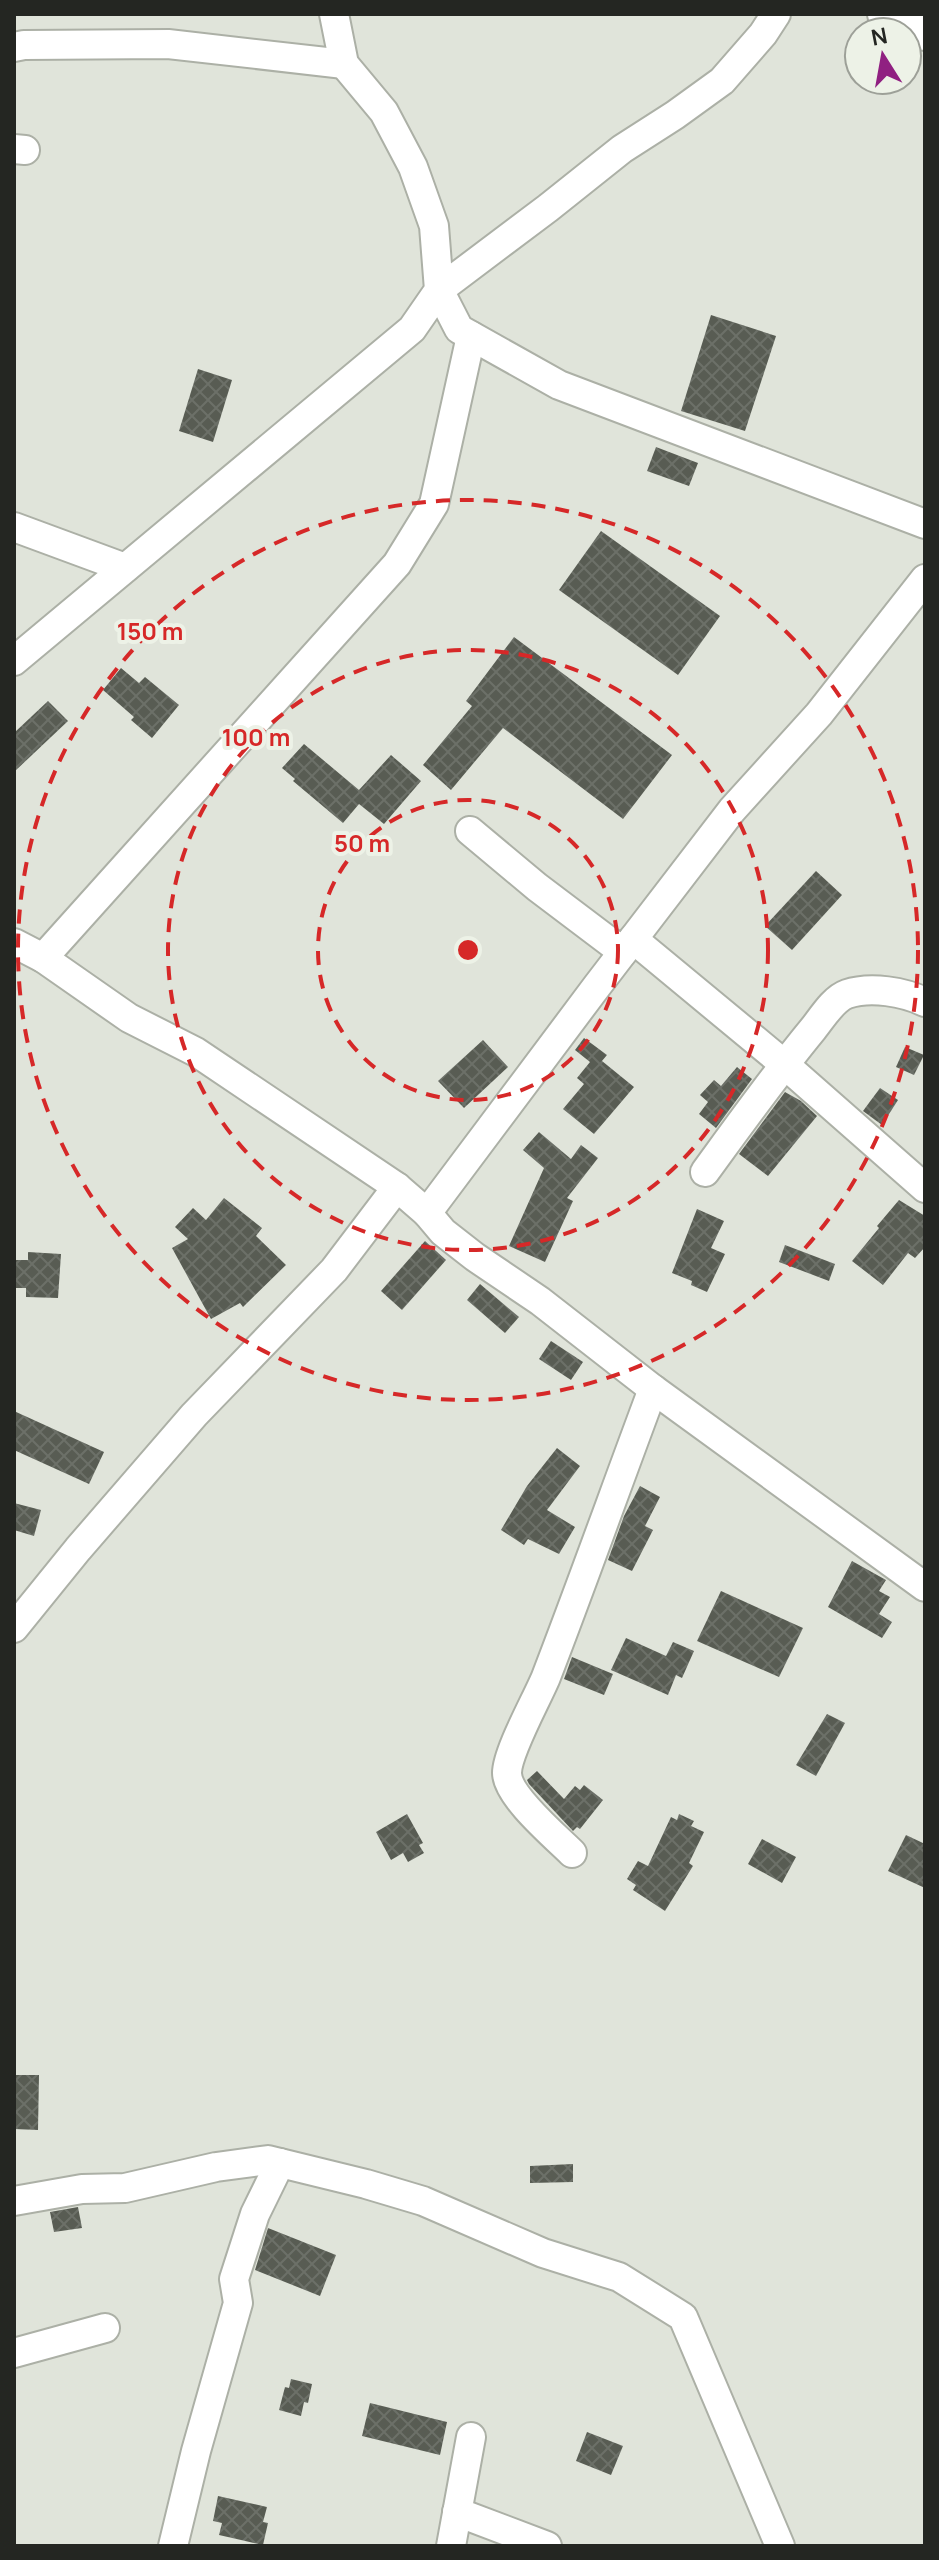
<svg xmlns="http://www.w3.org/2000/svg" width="939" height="2560" font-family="Manrope,sans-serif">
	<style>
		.building { fill: url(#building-cross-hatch) }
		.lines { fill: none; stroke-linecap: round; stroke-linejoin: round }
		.minor-casing { stroke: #acb0a6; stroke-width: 32 }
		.major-casing { stroke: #acb0a6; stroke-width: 40 }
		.minor { stroke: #fff; stroke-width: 28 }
		.major { stroke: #fff; stroke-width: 36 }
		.ring { fill: none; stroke: #d62828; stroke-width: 4; stroke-dasharray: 14 10 }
		.centre { fill: #d62828; stroke: #edf2e7; stroke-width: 4 }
		.ring-label { font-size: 24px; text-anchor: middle; font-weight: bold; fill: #d62828; stroke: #edf2e7; stroke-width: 8; stroke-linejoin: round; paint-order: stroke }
	</style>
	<defs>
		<pattern id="building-cross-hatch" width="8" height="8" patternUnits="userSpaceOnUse" patternTransform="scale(2)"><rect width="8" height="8" fill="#585c53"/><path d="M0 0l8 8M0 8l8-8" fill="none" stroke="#6c7068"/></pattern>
	</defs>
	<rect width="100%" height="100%" fill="#e0e4da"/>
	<g class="building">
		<path d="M 711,315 L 776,336 L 745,431 L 681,411 Z"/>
		<path d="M 198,369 L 232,380 L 213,442 L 179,431 Z"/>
		<path d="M 656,447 L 698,463 L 689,486 L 647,471 Z"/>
		<path d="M 601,531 L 720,616 L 678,675 L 559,590 Z"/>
		<path d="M 514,637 L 672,755 L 623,819 L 503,728 L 451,790 L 423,765 L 472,706 L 466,701 Z"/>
		<path d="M 121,668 L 139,683 L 145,677 L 179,705 L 152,738 L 131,720 L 134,717 L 103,690 Z"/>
		<path d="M 48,701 L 68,721 L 14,772 L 14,733 Z"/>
		<path d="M 304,744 L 359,790 L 391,755 L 421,781 L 384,824 L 359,804 L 343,823 L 293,781 L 295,779 L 282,768 Z"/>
		<path d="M 816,871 L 842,895 L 792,950 L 765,926 Z"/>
		<path d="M 584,1038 L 607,1055 L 602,1061 L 634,1087 L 594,1134 L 563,1109 L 584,1084 L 577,1078 L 590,1062 L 575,1050 Z"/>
		<path d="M 483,1040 L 508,1067 L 464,1108 L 438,1081 Z"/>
		<path d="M 905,1047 L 924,1055 L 914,1075 L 896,1067 Z"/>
		<path d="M 737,1067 L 752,1079 L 716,1128 L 699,1114 L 708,1102 L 700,1095 L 714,1080 L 721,1086 Z"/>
		<path d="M 880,1088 L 898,1100 L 882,1125 L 863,1111 Z"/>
		<path d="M 785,1092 L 801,1101 L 817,1116 L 768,1176 L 739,1154 Z"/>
		<path d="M 539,1132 L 571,1159 L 581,1145 L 598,1158 L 567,1198 L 573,1201 L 545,1262 L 509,1246 L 544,1168 L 523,1150 Z"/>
		<path d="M 224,1198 L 262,1228 L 256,1236 L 286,1265 L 243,1307 L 240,1303 L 211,1319 L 172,1248 L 188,1239 L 175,1227 L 193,1208 L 206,1220 Z"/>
		<path d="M 899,1200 L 925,1216 L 925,1247 L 915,1258 L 908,1253 L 883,1285 L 852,1261 L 879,1228 L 877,1226 Z"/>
		<path d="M 697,1209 L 724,1221 L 711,1248 L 725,1254 L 707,1292 L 691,1285 L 692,1281 L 672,1273 Z"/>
		<path d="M 425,1241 L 446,1260 L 402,1310 L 381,1291 Z"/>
		<path d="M 785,1245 L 835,1264 L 829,1281 L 779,1262 Z"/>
		<path d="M 28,1252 L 61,1254 L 58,1298 L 26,1297 L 26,1288 L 14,1288 L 14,1260 L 28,1260 Z"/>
		<path d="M 480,1284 L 519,1317 L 505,1333 L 467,1300 Z"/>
		<path d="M 551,1341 L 583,1362 L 571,1380 L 539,1359 Z"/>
		<path d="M 14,1411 L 104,1452 L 89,1484 L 14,1450 Z"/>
		<path d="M 557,1448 L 580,1466 L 547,1510 L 575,1527 L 559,1554 L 528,1539 L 524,1545 L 501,1530 L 527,1486 Z"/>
		<path d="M 640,1486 L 660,1497 L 645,1526 L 653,1530 L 632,1571 L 608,1560 L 624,1516 Z"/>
		<path d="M 14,1503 L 41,1510 L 34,1536 L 14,1530 Z"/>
		<path d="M 852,1561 L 886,1580 L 879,1591 L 890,1597 L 879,1614 L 892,1622 L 882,1638 L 828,1607 Z"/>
		<path d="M 721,1591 L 803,1628 L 779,1677 L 697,1641 Z"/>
		<path d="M 626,1638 L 666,1656 L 673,1642 L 694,1651 L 682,1678 L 676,1675 L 668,1695 L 611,1670 Z"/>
		<path d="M 572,1657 L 613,1674 L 604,1695 L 564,1679 Z"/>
		<path d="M 827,1714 L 845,1723 L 816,1776 L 796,1765 Z"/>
		<path d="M 537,1771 L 564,1799 L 575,1786 L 580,1790 L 584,1785 L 603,1800 L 580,1829 L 577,1827 L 573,1831 L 529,1784 L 527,1780 Z"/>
		<path d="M 407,1814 L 423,1843 L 419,1845 L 424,1853 L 408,1862 L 403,1853 L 391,1860 L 376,1832 Z"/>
		<path d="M 679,1814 L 694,1821 L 691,1826 L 704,1832 L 689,1863 L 693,1866 L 665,1911 L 633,1890 L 636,1885 L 627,1879 L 638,1861 L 648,1866 L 671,1817 L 677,1820 Z"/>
		<path d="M 906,1835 L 925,1844 L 925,1888 L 888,1871 Z"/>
		<path d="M 762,1839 L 796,1857 L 782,1883 L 748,1864 Z"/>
		<path d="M 14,2075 L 39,2075 L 38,2130 L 14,2129 Z"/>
		<path d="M 573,2164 L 573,2182 L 530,2183 L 530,2166 Z"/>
		<path d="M 78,2207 L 82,2228 L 54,2232 L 50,2212 Z"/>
		<path d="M 268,2228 L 336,2255 L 320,2296 L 255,2270 Z"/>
		<path d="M 291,2379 L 312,2384 L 308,2403 L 304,2402 L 301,2416 L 279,2410 L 285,2387 L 289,2388 Z"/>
		<path d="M 370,2403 L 447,2422 L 440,2455 L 362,2436 Z"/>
		<path d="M 587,2432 L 623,2446 L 611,2475 L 576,2461 Z"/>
		<path d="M 218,2496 L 267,2507 L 263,2522 L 268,2523 L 263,2545 L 219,2535 L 222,2523 L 213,2521 Z"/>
	</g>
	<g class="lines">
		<g class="minor-casing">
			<g id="minor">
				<path d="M 776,14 L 763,34 L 722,81 L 675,115 L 622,149 L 548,208 L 439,290 L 459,329 L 559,385 L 925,524"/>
				<path d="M 14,47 L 24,45 L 168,44 L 344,64"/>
				<path d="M 14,149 L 25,150"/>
				<path d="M 14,527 L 125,568"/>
				<path d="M 14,661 L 412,329 L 439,290 L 434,226 L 413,167 L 384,112 L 344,64 L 334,14"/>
				<path d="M 470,831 L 537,887 L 623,952"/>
				<path d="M 633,939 L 784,1064 L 925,1188"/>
				<path d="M 14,943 L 43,958 L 129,1018 L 196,1052 L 397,1187 L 427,1213 L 443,1232 L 475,1257 L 540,1301 L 653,1389 L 925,1587"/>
				<path d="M 43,958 L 397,564 L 434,504 L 471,336"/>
				<path d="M 705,1172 C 740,1124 775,1075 813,1029 C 822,1018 833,999 847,994 C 871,986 904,992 925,1002"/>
				<path d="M 427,1213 L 597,986 L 732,810 L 819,714 L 925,579"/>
				<path d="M 14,1628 L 78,1549 L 194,1415 L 334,1270 L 397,1187"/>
				<path d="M 572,1853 C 556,1837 507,1796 507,1773 C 507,1752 537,1699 546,1677 C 583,1581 617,1485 653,1389"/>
				<path d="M 14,2201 L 82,2189 L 125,2188 L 216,2167 L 268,2160 L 366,2184 L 423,2201 L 543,2253 L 619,2277 L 683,2317 L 780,2546"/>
				<path d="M 14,2353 L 105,2328"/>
				<path d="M 457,2512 L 547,2546"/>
				<path d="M 173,2546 L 196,2451 L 238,2303 L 234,2279 L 255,2214 L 280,2163"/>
				<path d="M 451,2546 L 471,2437"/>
			</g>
		</g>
		<g class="major-casing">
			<path id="major" d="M 886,14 L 925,32"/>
		</g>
		<use href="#minor" class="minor"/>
		<use href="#major" class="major"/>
	</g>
	<g class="ring">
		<circle cx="468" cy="950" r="150"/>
		<circle cx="468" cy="950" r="300"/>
		<circle cx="468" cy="950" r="450"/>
	</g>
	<circle cx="468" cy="950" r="12" class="centre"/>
	<g class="ring-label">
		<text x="150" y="640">150 m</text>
		<text x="256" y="746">100 m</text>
		<text x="362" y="852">50 m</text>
	</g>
	<rect width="939" height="2560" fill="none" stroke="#242622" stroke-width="32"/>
	<g transform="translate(883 56) rotate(349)"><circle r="38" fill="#edf2e7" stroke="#9da098" stroke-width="2"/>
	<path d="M0-6L14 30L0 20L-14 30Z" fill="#902081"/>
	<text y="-12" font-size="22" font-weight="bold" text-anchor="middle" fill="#242622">N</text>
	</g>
</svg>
